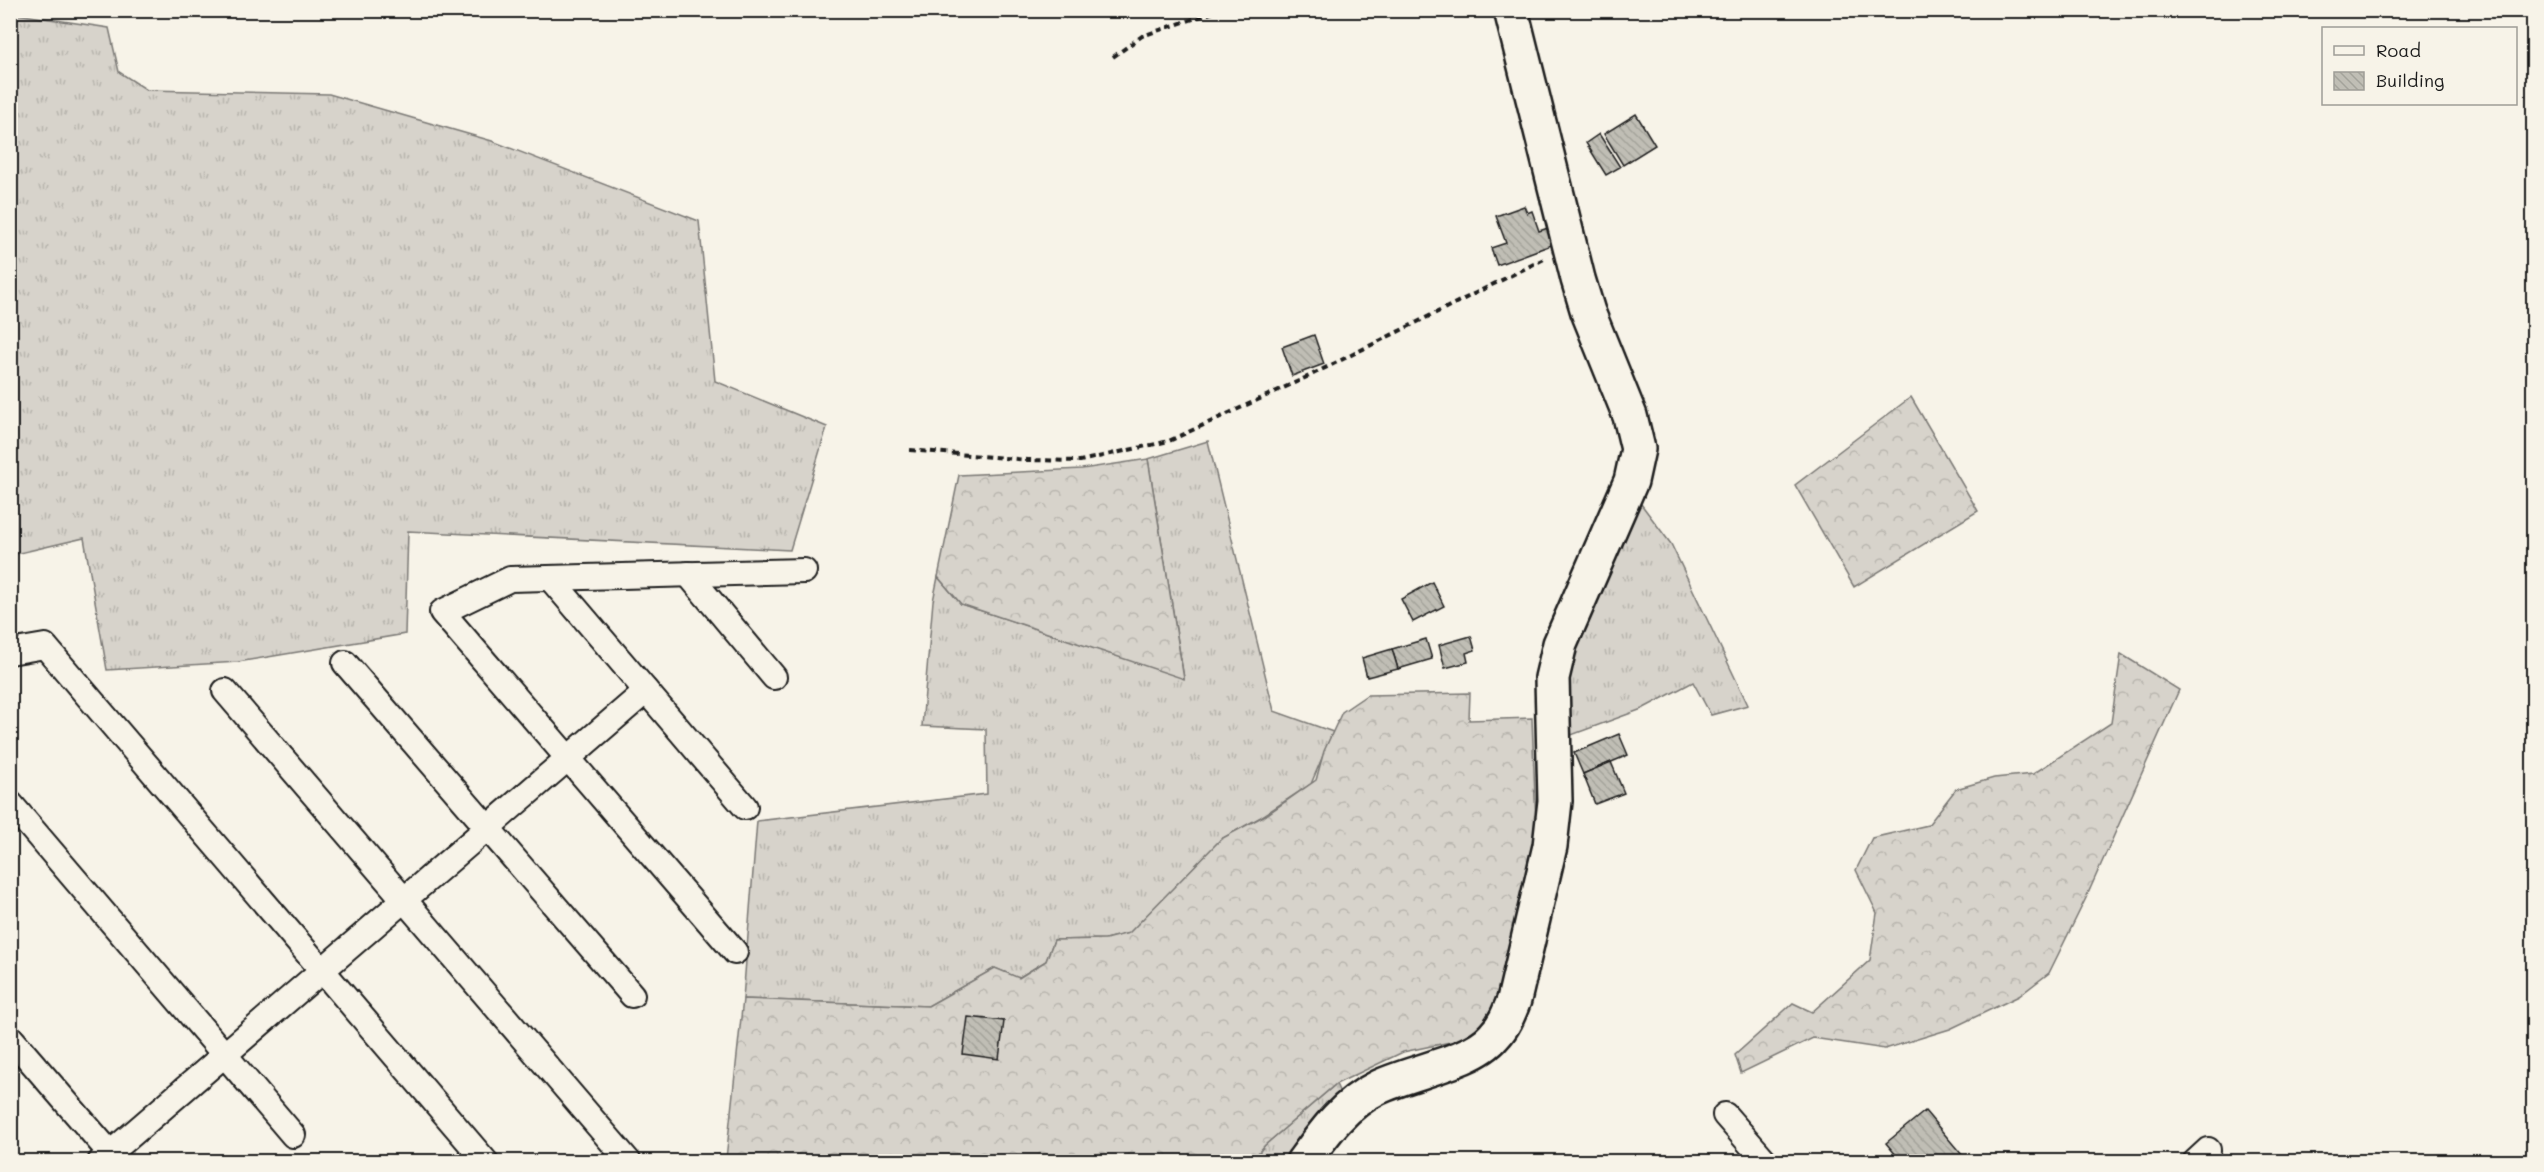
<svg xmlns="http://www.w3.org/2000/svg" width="2544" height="1172" font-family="Mali,sans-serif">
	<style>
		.grass { fill: url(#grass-tufts); stroke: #7a7874; stroke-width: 1.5 }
		.forest { fill: url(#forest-crowns); stroke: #7a7874; stroke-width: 1.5 }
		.building { fill: url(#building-back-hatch); stroke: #1c1c1c; stroke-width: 1.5 }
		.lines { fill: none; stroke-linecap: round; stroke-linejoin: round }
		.street-casing { stroke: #1c1c1c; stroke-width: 28 }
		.secondary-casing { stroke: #1c1c1c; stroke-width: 38 }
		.path { stroke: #1c1c1c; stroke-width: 4; stroke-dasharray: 6 4.5; stroke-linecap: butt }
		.street { stroke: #f7f3e8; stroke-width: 24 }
		.secondary { stroke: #f7f3e8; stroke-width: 33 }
	</style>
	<defs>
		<pattern id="grass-tufts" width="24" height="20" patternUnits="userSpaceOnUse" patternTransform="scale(1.5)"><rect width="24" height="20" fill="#d7d3cb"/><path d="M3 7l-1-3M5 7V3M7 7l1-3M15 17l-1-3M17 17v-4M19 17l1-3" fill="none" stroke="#b8b5ae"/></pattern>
		<pattern id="forest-crowns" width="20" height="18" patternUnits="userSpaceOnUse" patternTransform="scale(1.5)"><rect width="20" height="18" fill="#d7d3cb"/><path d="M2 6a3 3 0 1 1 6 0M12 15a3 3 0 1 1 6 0" fill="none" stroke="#b8b5ae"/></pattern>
		<pattern id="building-back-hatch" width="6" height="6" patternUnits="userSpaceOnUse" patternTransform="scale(1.5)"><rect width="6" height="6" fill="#c0beb5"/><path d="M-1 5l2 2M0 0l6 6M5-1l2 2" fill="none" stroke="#a4a39b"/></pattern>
	</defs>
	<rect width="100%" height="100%" fill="#f7f3e8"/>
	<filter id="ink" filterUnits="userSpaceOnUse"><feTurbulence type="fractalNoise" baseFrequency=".0167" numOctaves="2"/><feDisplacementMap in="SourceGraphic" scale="12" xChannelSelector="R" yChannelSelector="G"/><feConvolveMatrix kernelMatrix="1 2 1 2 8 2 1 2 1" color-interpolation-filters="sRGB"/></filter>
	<g filter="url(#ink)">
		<g class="grass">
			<path d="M 10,13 L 109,28 L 119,72 L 147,90 L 329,94 L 492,141 L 699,221 L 715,381 L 827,427 L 790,550 L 408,531 L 405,634 L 238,662 L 107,670 L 84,538 L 11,555 Z"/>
			<path d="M 1208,441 L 1274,711 L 1333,732 L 1311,784 L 1261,817 L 1221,839 L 1130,933 L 1105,939 L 1054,940 L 1046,961 L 1018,978 L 995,968 L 928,1006 L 743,999 L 757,821 L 987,794 L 986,729 L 922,726 L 933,601 L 938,577 L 961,604 L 1184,678 L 1148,459 Z"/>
			<path d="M 1641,504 L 1671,544 L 1748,705 L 1711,715 L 1693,682 L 1642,709 L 1566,737 L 1569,665 L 1597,586 Z"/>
			<path d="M 1336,1084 L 1340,1093 L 1284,1161 L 1251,1162 L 1265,1145 Z"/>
		</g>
		<g class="forest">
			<path d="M 1911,397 L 1978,511 L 1854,587 L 1795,485 Z"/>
			<path d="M 1148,459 L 1184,679 L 961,604 L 938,577 L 959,475 L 1082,469 Z"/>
			<path d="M 2121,654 L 2179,690 L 2086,898 L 2049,973 L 2019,996 L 1950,1029 L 1885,1049 L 1813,1038 L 1741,1073 L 1735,1055 L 1793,1003 L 1812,1012 L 1870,960 L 1877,913 L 1856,870 L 1872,838 L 1928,825 L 1956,789 L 1994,778 L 2033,774 L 2111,723 Z"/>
			<path d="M 1470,693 L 1469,720 L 1532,718 L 1537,851 L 1500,994 L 1474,1037 L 1403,1052 L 1336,1084 L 1265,1145 L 1251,1161 L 783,1162 L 726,1159 L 743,999 L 928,1006 L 995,968 L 1019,978 L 1046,961 L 1054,940 L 1105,939 L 1129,933 L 1221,839 L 1269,813 L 1316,780 L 1324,751 L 1342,712 L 1367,695 Z"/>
		</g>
		<g class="building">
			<path d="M 1636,114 L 1655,145 L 1623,165 L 1604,134 Z"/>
			<path d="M 1599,134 L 1620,167 L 1606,175 L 1586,143 Z"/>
			<path d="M 1524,206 L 1527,213 L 1532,211 L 1539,231 L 1548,228 L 1554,244 L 1497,265 L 1491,248 L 1506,243 L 1496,216 Z"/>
			<path d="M 1314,335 L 1324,364 L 1292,376 L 1282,347 Z"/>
			<path d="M 1432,582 L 1444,606 L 1413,622 L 1401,599 Z"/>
			<path d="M 1471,636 L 1475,650 L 1466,653 L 1468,662 L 1445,668 L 1439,645 Z"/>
			<path d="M 1426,639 L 1432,659 L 1398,669 L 1392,649 Z"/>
			<path d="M 1392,649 L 1398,669 L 1367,677 L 1362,658 Z"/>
			<path d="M 1619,734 L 1628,755 L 1583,774 L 1574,753 Z"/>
			<path d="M 1611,762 L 1624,793 L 1595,804 L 1583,774 Z"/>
			<path d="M 968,1017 L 1004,1021 L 999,1059 L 963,1054 Z"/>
			<path d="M 1925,1111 L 1968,1162 L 1902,1162 L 1886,1143 Z"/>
		</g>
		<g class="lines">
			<g class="street-casing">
				<g id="street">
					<path d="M 688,574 L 774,677"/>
					<path d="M 550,578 L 745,807"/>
					<path d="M 10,652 L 45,646 L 486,1162"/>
					<path d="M 345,663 L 632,995"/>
					<path d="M 225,691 L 629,1162"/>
					<path d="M 10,803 L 293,1135"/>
					<path d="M 735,952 L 442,612 L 510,579 L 804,571"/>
					<path d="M 10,1037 L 110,1153"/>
					<path d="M 1725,1115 L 1766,1162"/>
					<path d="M 100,1162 L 646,691"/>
					<path d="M 2195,1162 L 2208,1150"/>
				</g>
			</g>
			<g class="secondary-casing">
				<path id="secondary" d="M 1303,1162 C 1324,1133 1344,1104 1377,1088 C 1409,1072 1473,1062 1494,1036 C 1504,1026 1509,1013 1514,1000 L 1550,846 L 1555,801 L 1552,678 L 1560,644 L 1631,481 L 1638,449 L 1630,416 L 1588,312 L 1578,279 L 1511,10"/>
			</g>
			<g class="path">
				<path d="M 1113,57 L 1142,36 L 1220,10"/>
				<path d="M 910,450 L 1028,460 L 1080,461 L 1169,441 L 1307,377 L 1546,258"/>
			</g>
			<use href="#street" class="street"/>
			<use href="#secondary" class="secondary"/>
		</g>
	</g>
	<rect width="2544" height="1172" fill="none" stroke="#f7f3e8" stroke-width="36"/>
	<rect x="18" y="18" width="2508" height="1136" fill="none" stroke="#1c1c1c" stroke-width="2" filter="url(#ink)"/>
	<rect x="2322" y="27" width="195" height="78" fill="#f7f3e8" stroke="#9f9d96" stroke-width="1.5"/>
	<rect x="2334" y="46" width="30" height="9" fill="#f7f3e8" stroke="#9f9d96" stroke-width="1.5"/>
	<text x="2376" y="57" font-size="18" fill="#1c1c1c">Road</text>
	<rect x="2334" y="72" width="30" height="18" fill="url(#building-back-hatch)" stroke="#9f9d96" stroke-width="1.5"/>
	<text x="2376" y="87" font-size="18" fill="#1c1c1c">Building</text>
</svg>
